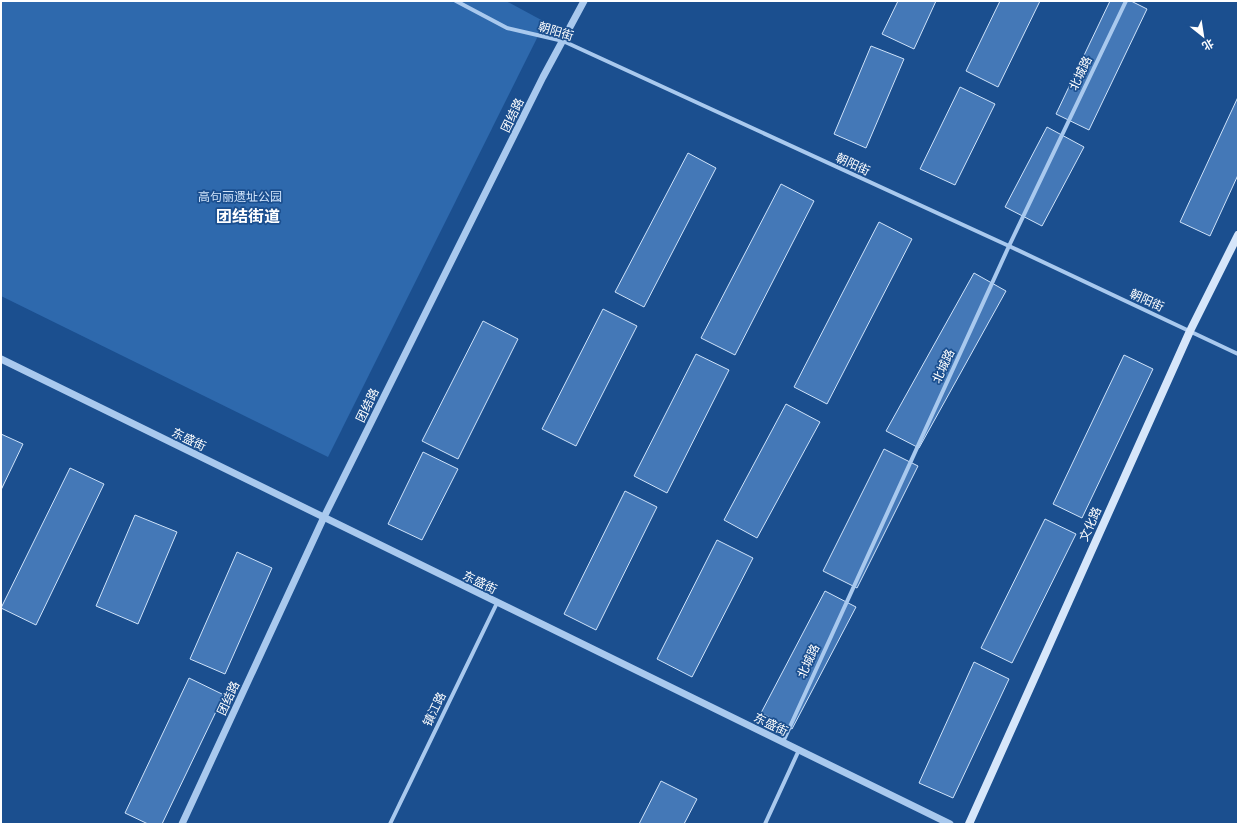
<svg xmlns="http://www.w3.org/2000/svg" width="1239" height="825" font-family="'PT Sans Narrow','Noto Sans SC',sans-serif">
	<style>
		.green { fill: #2e69ad }
		.building { fill: #4478b7; stroke: #cfe3fa }
		.lines { fill: none; stroke-linecap: round; stroke-linejoin: round }
		.minor { stroke: #a9c9ee; stroke-width: 4 }
		.tertiary { stroke: #a9c9ee; stroke-width: 7 }
		.secondary { stroke: #d6e6fa; stroke-width: 8 }
		.labels { text-anchor: middle; dominant-baseline: central; stroke-width: 3.5; stroke-linejoin: round; paint-order: stroke }
		.street-label { font-size: 12px; fill: #fff; stroke: #1b4f8f }
		.park-label { font-size: 12px; fill: #cfe3fa; stroke: #1b4f8f }
		.district-label { font-size: 16px; font-weight: bold; fill: #fff; stroke: #1b4f8f }
	</style>
	<rect width="100%" height="100%" fill="#1b4f8f"/>
	<path class="green" d="M 1,1 L 506,1 L 545,22 L 328,457 L 1,296 Z"/>
	<g class="building">
		<path d="M 898,1 L 936,1 L 914,49 L 882,34 Z"/>
		<path d="M 1000,1 L 1040,1 L 998,87 L 966,71 Z"/>
		<path d="M 1110,1 L 1131,1 L 1147,9 L 1089,130 L 1056,114 Z"/>
		<path d="M 871,46 L 904,59 L 866,148 L 834,134 Z"/>
		<path d="M 960,87 L 995,104 L 955,185 L 920,169 Z"/>
		<path d="M 1238,97 L 1238,175 L 1210,236 L 1180,222 Z"/>
		<path d="M 1047,127 L 1084,147 L 1042,226 L 1005,207 Z"/>
		<path d="M 688,153 L 716,168 L 644,307 L 615,292 Z"/>
		<path d="M 781,184 L 814,201 L 735,355 L 701,338 Z"/>
		<path d="M 879,222 L 912,239 L 827,404 L 794,387 Z"/>
		<path d="M 974,273 L 1006,291 L 919,448 L 886,431 Z"/>
		<path d="M 603,309 L 637,326 L 576,446 L 542,429 Z"/>
		<path d="M 483,321 L 518,339 L 458,459 L 422,441 Z"/>
		<path d="M 696,354 L 729,370 L 667,493 L 634,476 Z"/>
		<path d="M 1124,355 L 1153,369 L 1082,518 L 1053,504 Z"/>
		<path d="M 786,404 L 820,422 L 757,538 L 724,520 Z"/>
		<path d="M 1,434 L 23,444 L 1,490 Z"/>
		<path d="M 884,449 L 918,466 L 857,588 L 823,571 Z"/>
		<path d="M 423,452 L 458,469 L 422,540 L 388,524 Z"/>
		<path d="M 70,468 L 104,484 L 36,625 L 1,608 Z"/>
		<path d="M 625,491 L 657,507 L 596,630 L 564,614 Z"/>
		<path d="M 135,515 L 177,532 L 138,624 L 96,606 Z"/>
		<path d="M 1045,519 L 1076,534 L 1012,663 L 981,648 Z"/>
		<path d="M 717,540 L 753,558 L 692,677 L 657,659 Z"/>
		<path d="M 237,552 L 272,568 L 225,674 L 190,659 Z"/>
		<path d="M 825,591 L 856,607 L 792,729 L 761,713 Z"/>
		<path d="M 974,662 L 1009,679 L 953,798 L 919,783 Z"/>
		<path d="M 189,678 L 224,695 L 162,824 L 148,824 L 125,813 Z"/>
		<path d="M 661,781 L 697,799 L 684,824 L 639,824 Z"/>
	</g>
	<g class="lines">
		<g class="minor">
			<path d="M 456,1 L 507,28 L 563,41 L 1009,246 L 1238,354"/>
			<path d="M 783,742 L 1009,246 L 1126,1"/>
			<path d="M 390,824 L 497,603"/>
			<path d="M 765,824 L 799,750"/>
		</g>
		<g class="tertiary">
			<path d="M 1,359 L 950,824"/>
			<path d="M 182,824 L 324,517 L 543,77 L 584,1"/>
		</g>
		<path class="secondary" d="M 969,824 L 1190,331 L 1238,235"/>
	</g>
	<g class="labels">
		<g class="street-label">
			<text transform="translate(556 31) rotate(17)">朝阳街</text>
			<text transform="translate(1080 73) rotate(-64)">北城路</text>
			<text transform="translate(512 115) rotate(-64)">团结路</text>
			<text transform="translate(853 164) rotate(25)">朝阳街</text>
			<text transform="translate(1147 300) rotate(25)">朝阳街</text>
			<text transform="translate(943 366) rotate(-65)">北城路</text>
			<text transform="translate(367 405) rotate(-64)">团结路</text>
			<text transform="translate(189 439) rotate(26)">东盛街</text>
			<text transform="translate(1090 524) rotate(-66)">文化路</text>
			<text transform="translate(480 582) rotate(26)">东盛街</text>
			<text transform="translate(808 661) rotate(-65)">北城路</text>
			<text transform="translate(228 698) rotate(-65)">团结路</text>
			<text transform="translate(434 709) rotate(-64)">镇江路</text>
			<text transform="translate(771 724) rotate(26)">东盛街</text>
		</g>
		<g class="park-label">
			<text x="240" y="196">高句丽遗址公园</text>
		</g>
		<g class="district-label">
			<text x="248" y="216">团结街道</text>
		</g>
	</g>
	<rect width="1239" height="825" fill="none" stroke="#ffffff" stroke-width="4"/>
	<g transform="translate(1203 36) rotate(150)" stroke="#1b4f8f" stroke-width="3" paint-order="stroke">
	<path d="M0-3L7 15L0 10L-7 15Z" fill="#ffffff"/>
	<text y="-6" font-size="11" font-weight="bold" text-anchor="middle" fill="#ffffff">北</text>
	</g>
</svg>
